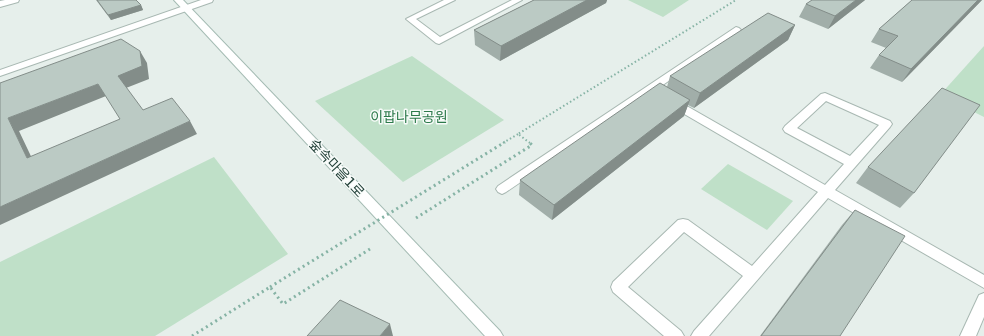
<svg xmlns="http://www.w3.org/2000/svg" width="984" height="336" font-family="'DejaVu Sans','Noto Sans KR',sans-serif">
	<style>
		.green { fill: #bfe0c8 }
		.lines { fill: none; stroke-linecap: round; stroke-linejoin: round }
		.lane-casing { stroke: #a8b8b2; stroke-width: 2 }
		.secondary-casing { stroke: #a4bbb3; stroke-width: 2 }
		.path-far1 { stroke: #86b3a5; stroke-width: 2; stroke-dasharray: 1.5 2.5; stroke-linecap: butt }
		.path { stroke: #86b3a5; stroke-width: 3; stroke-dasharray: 2 3.5; stroke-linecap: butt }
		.lane { fill: #fff; fill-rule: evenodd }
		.secondary { fill: #fff; fill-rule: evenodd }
		.path-bridge-far1 { stroke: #86b3a5; stroke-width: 2; stroke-dasharray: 1.5 2.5; stroke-linecap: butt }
		.path-bridge { stroke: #86b3a5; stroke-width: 3; stroke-dasharray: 2 3.5; stroke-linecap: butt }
		.wall { fill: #a1aea9 }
		.shaded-wall { fill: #838d89 }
		.building { fill: #bbcac4; stroke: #838d89; fill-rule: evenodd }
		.labels { text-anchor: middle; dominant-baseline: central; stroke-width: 3; stroke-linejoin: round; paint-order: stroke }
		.park-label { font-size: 14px; fill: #2d7a4b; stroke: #f7fbf9 }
		.street-label { font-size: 14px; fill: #24423a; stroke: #f7fbf9 }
	</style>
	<rect width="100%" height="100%" fill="#e6efeb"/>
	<g class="green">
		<path d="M 628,0 L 689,0 L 663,17 Z"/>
		<path d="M 984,46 L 984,117 L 940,95 Z"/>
		<path d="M 412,56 L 504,120 L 403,182 L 315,101 Z"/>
		<path d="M 214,157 L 288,254 L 155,336 L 0,336 L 0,262 Z"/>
		<path d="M 728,164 L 793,201 L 767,230 L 701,189 Z"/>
	</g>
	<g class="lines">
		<g class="lane-casing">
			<g id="lane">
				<path d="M 5,0 L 19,0 L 18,2 L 0,7 L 0,1 Z"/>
				<path d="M 201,0 L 213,0 L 212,2 L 0,76 L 0,70 Z"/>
				<path d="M 444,0 L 455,0 L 416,19 L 440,37 L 512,0 L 522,0 L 439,44 L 436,43 L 406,19 Z"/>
				<path d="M 736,27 L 739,28 L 741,30 L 739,32 L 657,89 L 825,185 L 844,164 L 785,132 L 783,129 L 785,126 L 821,94 L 825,93 L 890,121 L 892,124 L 890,127 L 835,190 L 984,275 L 984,288 L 828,198 L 709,336 L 691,336 L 694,331 L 743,276 L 684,232 L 628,287 L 681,331 L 684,336 L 664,336 L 613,292 L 611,287 L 613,282 L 678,220 L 683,219 L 688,220 L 752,266 L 818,192 L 650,94 L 506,192 L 502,194 L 498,192 L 496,189 L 498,186 ZM 826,101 L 879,125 L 850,156 L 797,128 Z"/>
				<path d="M 984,293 L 984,317 L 976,336 L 960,336 L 979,295 Z"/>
			</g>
		</g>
		<g class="secondary-casing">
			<path id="secondary" d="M 174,0 L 183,0 L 500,331 L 503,336 L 485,336 Z"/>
		</g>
		<path class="path-far1" d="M 530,143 L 518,134 L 736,0"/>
		<g class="path">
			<path d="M 416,218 L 532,145 L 529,142"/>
			<path d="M 192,336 L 270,287 L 283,304 L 370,249"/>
		</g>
		<use href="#lane" class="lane"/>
		<use href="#secondary" class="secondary"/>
		<path class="path-bridge-far1" d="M 503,143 L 518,134"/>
		<path class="path-bridge" d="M 270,287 L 505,142"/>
	</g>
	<g class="wall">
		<path d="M 96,0 L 136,0 L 141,5 L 143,10 L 111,20 Z"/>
		<path d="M 534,0 L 607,0 L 606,3 L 500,61 L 475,45 L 474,30 Z"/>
		<path d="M 812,0 L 865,0 L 828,29 L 799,17 L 806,4 Z"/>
		<path d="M 912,0 L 982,0 L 902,82 L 870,68 L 879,55 L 886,48 L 871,42 L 879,29 Z"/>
		<path d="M 795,25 L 788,40 L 694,108 L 688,105 L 684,116 L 552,220 L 519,195 L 520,180 L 667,87 L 670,76 Z"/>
		<path d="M 868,167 L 914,193 L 900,208 L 856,183 Z"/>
		<path d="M 855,210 L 840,336 L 760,336 L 842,225 Z"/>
	</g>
	<g class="shaded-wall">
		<path d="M 587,0 L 607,0 L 606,3 L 500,61 L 501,46 Z"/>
		<path d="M 856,0 L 865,0 L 828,29 L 835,16 Z"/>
		<path d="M 978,0 L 982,0 L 902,82 L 911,69 Z"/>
		<path d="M 141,5 L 143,10 L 111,20 L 108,15 Z"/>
		<path d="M 795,25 L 788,40 L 694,108 L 700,93 Z"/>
		<path d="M 140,51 L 147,63 L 149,79 L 126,88 L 118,76 Z"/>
		<path d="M 98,84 L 106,96 L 19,131 L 38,171 L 27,158 L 8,118 Z"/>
		<path d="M 690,100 L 684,116 L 552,220 L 554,205 Z"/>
		<path d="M 190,121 L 197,134 L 0,225 L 0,207 Z"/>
		<path d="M 390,324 L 393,336 L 380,336 Z"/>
	</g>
	<g class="building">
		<path d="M 97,0 L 136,0 L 141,5 L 108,15 Z"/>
		<path d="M 534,0 L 587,0 L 501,46 L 474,30 Z"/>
		<path d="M 812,0 L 856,0 L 835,16 L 806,4 Z"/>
		<path d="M 912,0 L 978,0 L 911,69 L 879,55 L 898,36 L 879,29 Z"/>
		<path d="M 768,13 L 795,25 L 700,93 L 670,76 Z"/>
		<path d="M 121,39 L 140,51 L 142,66 L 118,76 L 143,110 L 172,98 L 190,121 L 0,207 L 0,83 ZM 98,84 L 120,119 L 27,158 L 8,118 Z"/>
		<path d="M 660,83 L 690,100 L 554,205 L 520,180 Z"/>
		<path d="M 942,88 L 980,105 L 914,193 L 868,167 Z"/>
		<path d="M 855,210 L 905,236 L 840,336 L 761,336 Z"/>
		<path d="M 340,300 L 390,324 L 380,336 L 307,336 Z"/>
	</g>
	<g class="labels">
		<g class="park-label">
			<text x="409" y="117">이팝나무공원</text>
		</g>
		<g class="street-label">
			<text transform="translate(337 168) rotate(47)">숲속마을1로</text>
		</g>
	</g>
</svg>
